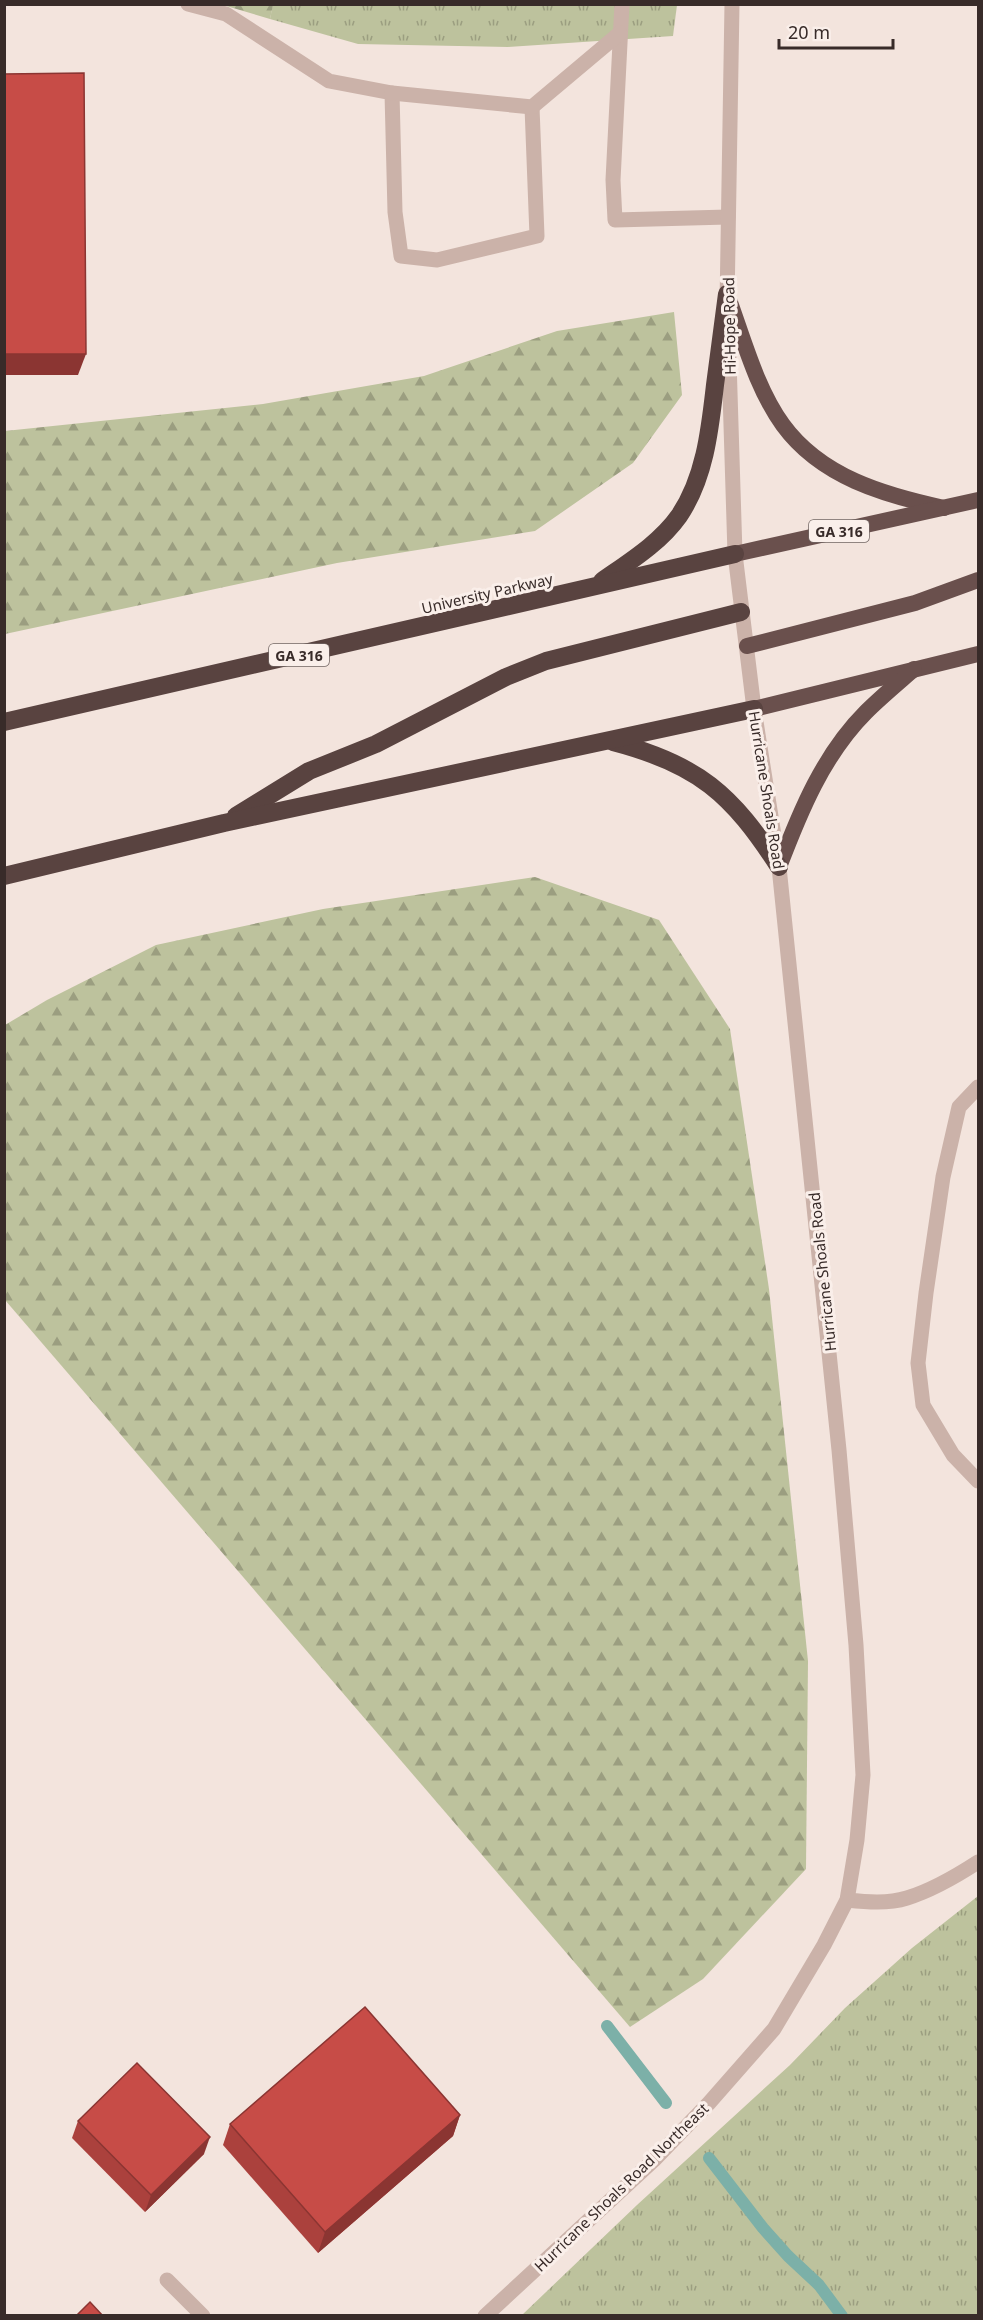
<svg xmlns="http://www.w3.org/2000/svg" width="983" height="2320" font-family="'Noto Sans',sans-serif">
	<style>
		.grass { fill: url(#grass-tufts) }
		.forest { fill: url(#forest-firs) }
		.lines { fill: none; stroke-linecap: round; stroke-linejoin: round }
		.stream { stroke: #7cb0a8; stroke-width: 12 }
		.service { stroke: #cbb2a9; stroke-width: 15 }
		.tertiary { stroke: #cbb2a9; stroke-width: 15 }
		.trunk { stroke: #6a504d; stroke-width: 16 }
		.motorway { stroke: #594340; stroke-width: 18 }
		.wall { fill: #ab413d }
		.shaded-wall { fill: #8b3532 }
		.building { fill: #c74c47; stroke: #8b3532; stroke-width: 1.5 }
		.labels { text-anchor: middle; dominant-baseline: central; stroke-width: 6; stroke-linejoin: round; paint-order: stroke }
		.shield { fill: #faefea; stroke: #726663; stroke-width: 1.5 }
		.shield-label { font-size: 14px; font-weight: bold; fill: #382b29 }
		.street-label { font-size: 15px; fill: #382b29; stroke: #faefea }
	</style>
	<defs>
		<pattern id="grass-tufts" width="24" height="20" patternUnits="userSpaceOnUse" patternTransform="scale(1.5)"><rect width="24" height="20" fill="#bdc29d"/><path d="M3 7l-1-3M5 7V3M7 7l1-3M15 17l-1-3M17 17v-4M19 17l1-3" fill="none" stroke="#9b9e80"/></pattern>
		<pattern id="forest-firs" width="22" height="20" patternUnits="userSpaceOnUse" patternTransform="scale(1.5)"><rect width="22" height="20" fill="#bdc29d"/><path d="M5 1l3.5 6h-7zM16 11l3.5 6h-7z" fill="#9b9e80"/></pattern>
	</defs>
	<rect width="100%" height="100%" fill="#f3e4dd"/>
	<g class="grass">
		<path d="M 273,4 L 677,5 L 673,36 L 508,47 L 358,44 L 270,19 Z"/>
		<path d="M 978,1896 L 978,2315 L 522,2315 L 637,2205 L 790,2065 L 845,2008 L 912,1948 Z"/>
	</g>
	<g class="forest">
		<path d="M 223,5 L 273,4 L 273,5 L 270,19 Z"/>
		<path d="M 674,312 L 682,395 L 633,463 L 535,531 L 337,563 L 5,634 L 5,431 L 263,404 L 424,376 L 557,331 Z"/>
		<path d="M 535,877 L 659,920 L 730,1029 L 769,1289 L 808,1661 L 806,1869 L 703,1979 L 630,2027 L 5,1300 L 5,1025 L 47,1000 L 156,945 L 323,909 Z"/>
	</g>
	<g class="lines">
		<g class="stream">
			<path d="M 607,2026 L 666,2103"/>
			<path d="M 709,2158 L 763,2228 L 788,2256 L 819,2285 L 842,2316"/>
		</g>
		<g class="service">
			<path d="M 188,4 L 226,14 L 329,81 L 392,93 L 395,212 L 401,256 L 437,260 L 537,236 L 532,107"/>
			<path d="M 622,4 L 613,180 L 615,220 L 728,217"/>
			<path d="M 392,93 L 532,107 L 620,33"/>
			<path d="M 978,1087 L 959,1107 L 943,1177 L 926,1293 L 918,1363 L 923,1405 L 953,1455 L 978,1481"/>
			<path d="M 167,2280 L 203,2316"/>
		</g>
		<g class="tertiary">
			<path d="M 727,304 L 732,4"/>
			<path d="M 847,1900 C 866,1902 888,1904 907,1898 C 930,1891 958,1875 978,1862"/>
			<path d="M 485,2316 L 654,2160 L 709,2103 L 774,2029 L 824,1945 L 847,1900 L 857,1840 L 863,1775 L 856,1645 L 839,1450 L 779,867 L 754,709 L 735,554 L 728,328"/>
		</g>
		<g class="trunk">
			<path d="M 727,294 C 743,337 756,388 783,425 C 821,477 884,495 944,508"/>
			<path d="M 735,554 L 978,500"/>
			<path d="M 747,646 L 915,603 L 978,580"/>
			<path d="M 754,709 L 978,654"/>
			<path d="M 779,867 C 800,812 823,755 866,712 C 881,697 898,683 914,669"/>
		</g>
		<g class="motorway">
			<path d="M 602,581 C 629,562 660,543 679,516 C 705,478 710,429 715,385 C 719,355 723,324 727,294"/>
			<path d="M 4,722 L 735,554"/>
			<path d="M 613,742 C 698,764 732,794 779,867"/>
			<path d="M 236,816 L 309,771 L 376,744 L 506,677 L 546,661 L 741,612"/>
			<path d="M 4,876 L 224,823 L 754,709"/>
		</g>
	</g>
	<g class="wall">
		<path d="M 460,2115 L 453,2136 L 318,2253 L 223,2145 L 230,2124 Z"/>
		<path d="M 78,2121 L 204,2154 L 145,2212 L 72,2138 Z"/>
	</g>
	<g class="shaded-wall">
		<path d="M 4,354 L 86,354 L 78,375 L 4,375 Z"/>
		<path d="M 460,2115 L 453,2136 L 318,2253 L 325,2232 Z"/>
		<path d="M 210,2137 L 204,2154 L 145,2212 L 151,2195 Z"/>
	</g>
	<g class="building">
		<path d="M 84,73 L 86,354 L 4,354 L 4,74 Z"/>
		<path d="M 365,2007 L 460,2115 L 325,2232 L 230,2124 Z"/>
		<path d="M 137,2063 L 210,2137 L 151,2195 L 78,2121 Z"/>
		<path d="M 90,2302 L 103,2316 L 76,2316 Z"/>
	</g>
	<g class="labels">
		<g class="shield">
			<rect x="809" y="520" width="60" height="22" rx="4.5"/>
			<rect x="269" y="644" width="60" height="22" rx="4.5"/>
		</g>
		<g class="shield-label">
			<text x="839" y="531">GA 316</text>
			<text x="299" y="655">GA 316</text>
		</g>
		<g class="street-label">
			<text transform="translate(729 326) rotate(-91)">Hi-Hope Road</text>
			<text transform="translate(487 593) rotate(-13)">University Parkway</text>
			<text transform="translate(767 790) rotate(81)">Hurricane Shoals Road</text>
			<text transform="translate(822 1272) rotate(-96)">Hurricane Shoals Road</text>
			<text transform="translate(621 2187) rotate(-44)">Hurricane Shoals Road Northeast</text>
		</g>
	</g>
	<rect width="983" height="2320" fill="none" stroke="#382b29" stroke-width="12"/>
	<path d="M779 39v9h114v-9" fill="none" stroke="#382b29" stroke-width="3"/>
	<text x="788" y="39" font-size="18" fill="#382b29" stroke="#faefea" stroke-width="4.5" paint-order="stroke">20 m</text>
</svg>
